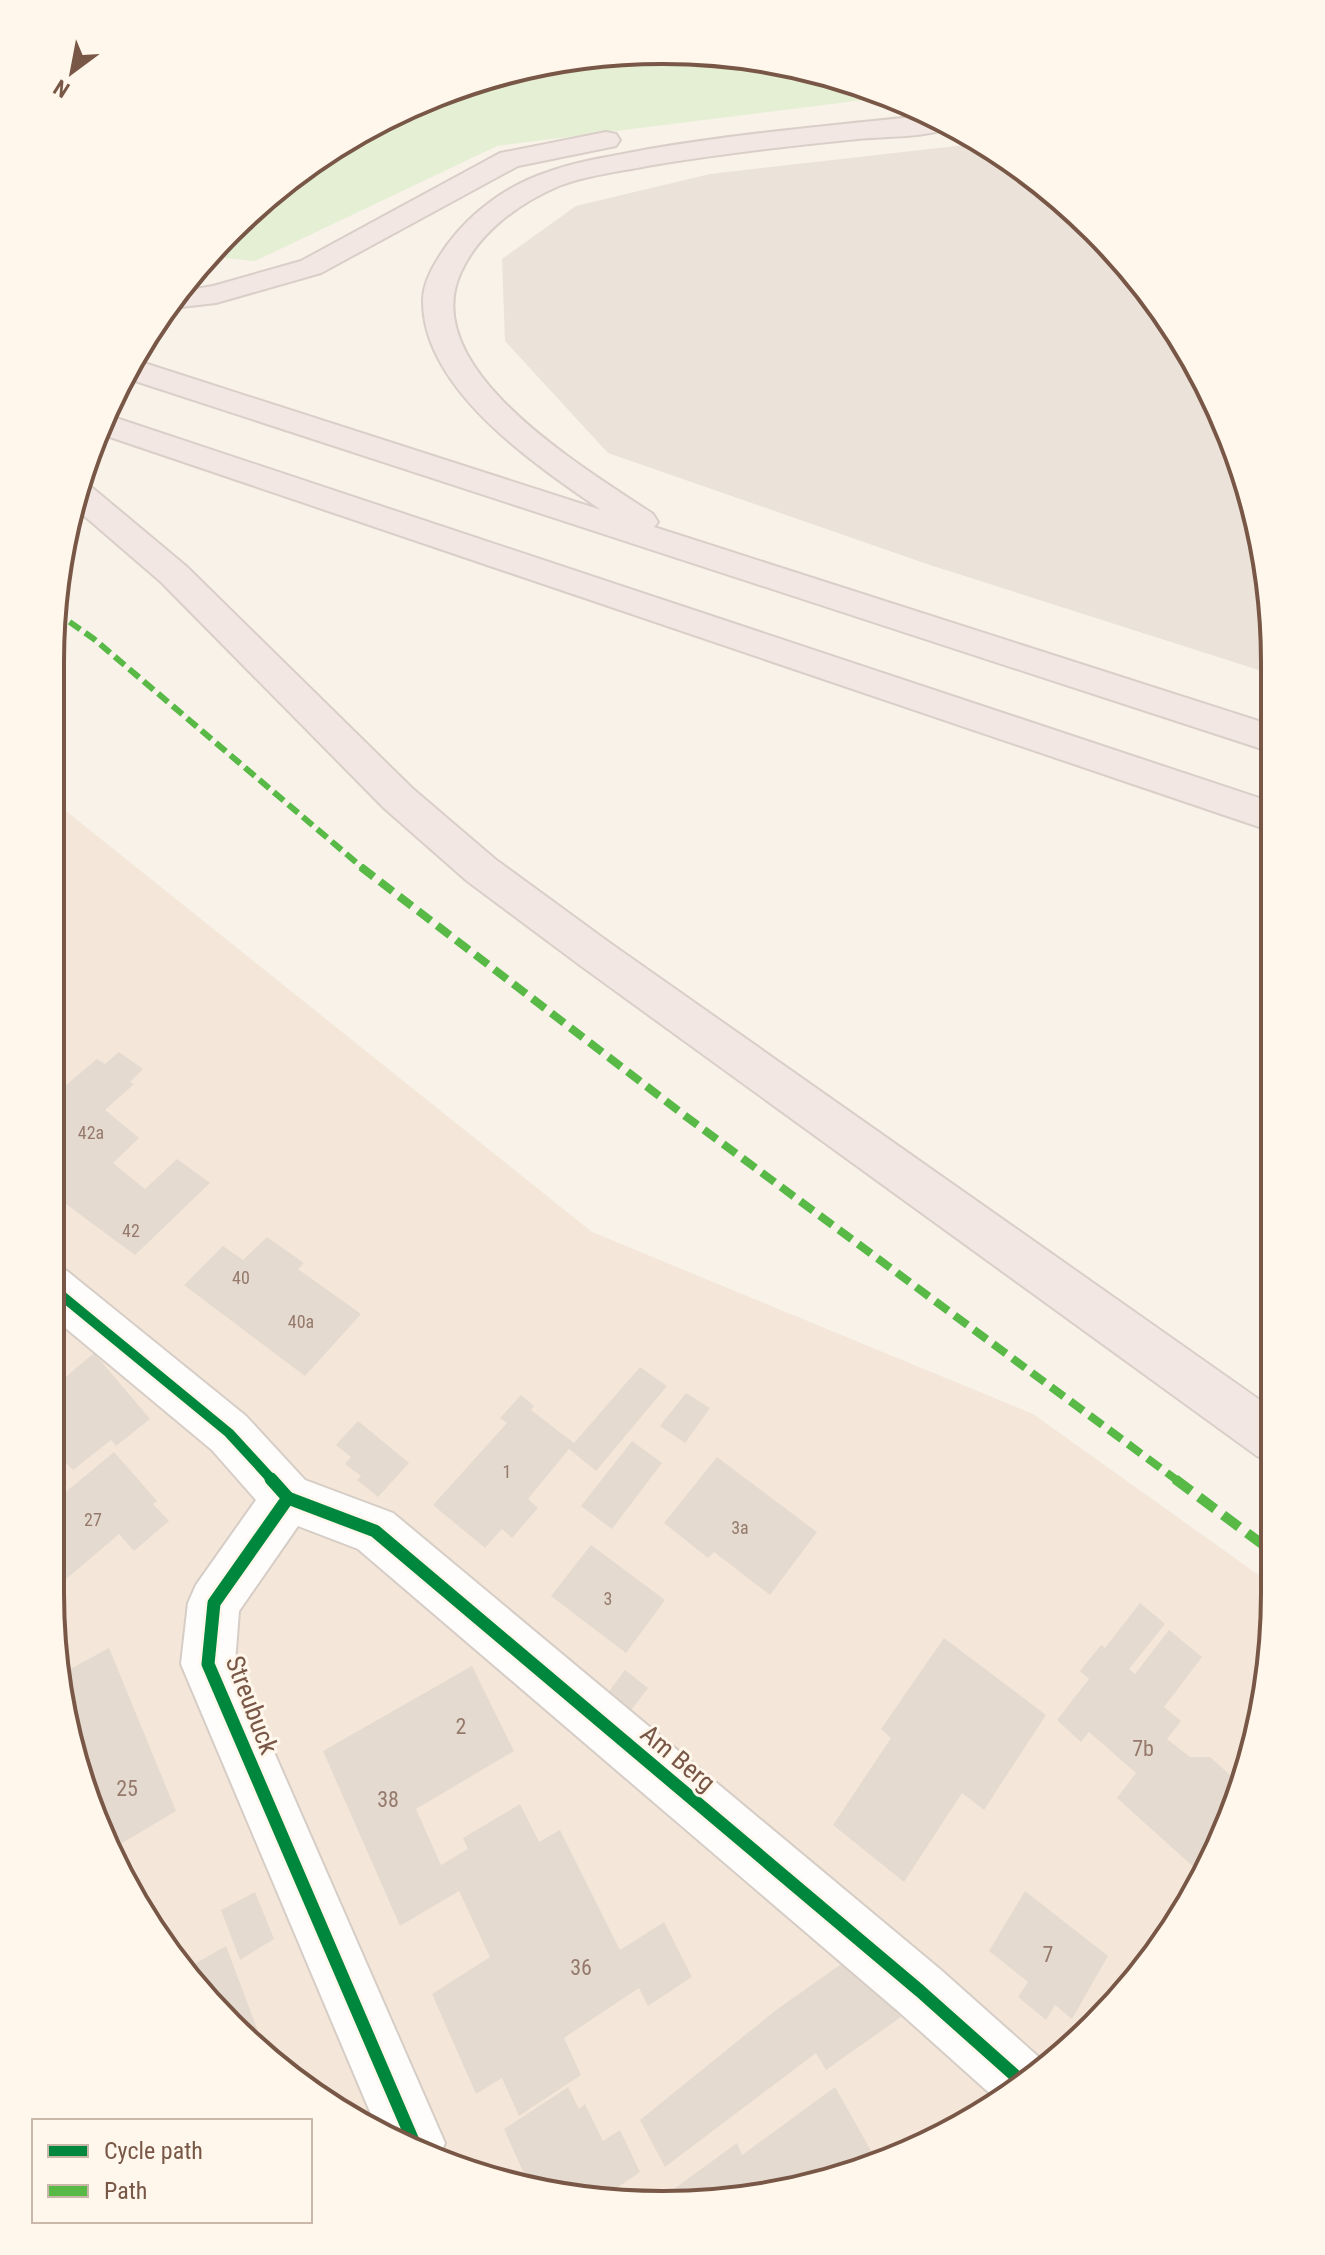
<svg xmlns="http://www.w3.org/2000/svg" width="1325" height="2255" font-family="'Roboto Condensed',sans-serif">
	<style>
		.residential { fill: #f4e7d9 }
		.industrial { fill: #ebe2da }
		.green { fill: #e4efd3 }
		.building { fill: #e5dad0 }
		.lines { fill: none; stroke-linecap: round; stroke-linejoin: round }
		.minor-casing { stroke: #d6cdc6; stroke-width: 4 }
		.highway-casing { stroke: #dacfc8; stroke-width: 4 }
		.minor { fill: #fefdfc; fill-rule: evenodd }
		.highway { fill: #f2e7e3; fill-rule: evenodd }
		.quiet-far2 { stroke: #58b947; stroke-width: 6; stroke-dasharray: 13 6; stroke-linecap: butt }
		.quiet-far1 { stroke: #58b947; stroke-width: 8; stroke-dasharray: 16 8; stroke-linecap: butt }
		.quiet { stroke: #58b947; stroke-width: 10; stroke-dasharray: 20 10; stroke-linecap: butt }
		.cycleway-far1-casing { stroke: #fff7eb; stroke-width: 15 }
		.cycleway-casing { stroke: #fff7eb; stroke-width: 18 }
		.cycleway-far1 { stroke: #00873e; stroke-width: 10 }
		.cycleway { stroke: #00873e; stroke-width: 13 }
		.labels { text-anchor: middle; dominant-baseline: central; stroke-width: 6; stroke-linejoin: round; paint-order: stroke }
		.number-label { font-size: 18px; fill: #957a6c }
		.near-number-label { font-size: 22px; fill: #957a6c }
		.near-street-label { font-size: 26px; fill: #785747; stroke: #fff7eb }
		.rim { fill: none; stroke: #785747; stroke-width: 4 }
	</style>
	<rect width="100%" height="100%" fill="#f8f2e9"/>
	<path class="residential" d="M 51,799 L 592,1232 L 1033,1414 L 1274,1586 L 1274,1633 L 1243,1789 L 1172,1932 L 1066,2053 L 896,2159 L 702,2204 L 504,2184 L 322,2102 L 176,1965 L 82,1789 L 50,1592 Z"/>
	<path class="industrial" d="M 983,143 L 1002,153 L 1096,230 L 1193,356 L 1243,466 L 1274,622 L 1274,675 L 927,564 L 608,453 L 505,341 L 502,259 L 576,206 L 710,174 Z"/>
	<path class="green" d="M 662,50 L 782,62 L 895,96 L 497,146 L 255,261 L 207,256 C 290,156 415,93 540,63 C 579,53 623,54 662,50 Z"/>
	<g class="building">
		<path d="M 119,1052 L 143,1069 L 130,1082 L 134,1084 L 105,1110 L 139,1138 L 113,1163 L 145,1189 L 177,1159 L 210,1183 L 135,1255 L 51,1193 L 51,1076 L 66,1085 L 97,1059 L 105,1064 Z"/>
		<path d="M 267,1237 L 304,1263 L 298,1269 L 361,1314 L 305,1376 L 184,1285 L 223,1246 L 243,1260 Z"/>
		<path d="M 94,1353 L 150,1419 L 116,1446 L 111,1440 L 73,1470 L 63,1460 L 50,1470 L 50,1384 L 54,1387 Z"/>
		<path d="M 640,1367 L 667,1386 L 596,1471 L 569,1449 L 528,1499 L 538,1508 L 512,1538 L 502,1529 L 485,1548 L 433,1505 L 507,1423 L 500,1418 L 521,1395 L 534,1406 L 531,1410 L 574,1443 Z"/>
		<path d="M 686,1393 L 710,1408 L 685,1443 L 660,1426 Z"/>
		<path d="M 358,1421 L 409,1463 L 378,1497 L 357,1480 L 361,1476 L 345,1464 L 351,1457 L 336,1445 Z"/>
		<path d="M 632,1441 L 662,1463 L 612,1529 L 581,1506 Z"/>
		<path d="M 114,1452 L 157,1501 L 153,1504 L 169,1521 L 134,1551 L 119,1534 L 59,1585 L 50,1575 L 50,1505 Z"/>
		<path d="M 717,1457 L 817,1532 L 770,1595 L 714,1552 L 708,1558 L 664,1523 Z"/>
		<path d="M 591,1545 L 665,1600 L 626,1653 L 551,1596 Z"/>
		<path d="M 1140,1603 L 1165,1624 L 1129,1669 L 1135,1674 L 1169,1630 L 1202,1657 L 1164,1707 L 1181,1721 L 1167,1739 L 1190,1757 L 1210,1757 L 1231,1776 L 1234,1795 L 1238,1799 L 1215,1844 L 1197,1870 L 1117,1798 L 1136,1773 L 1089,1732 L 1081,1742 L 1057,1720 L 1089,1679 L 1080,1671 L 1101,1645 L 1105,1648 Z"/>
		<path d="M 944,1638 L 1046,1715 L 984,1810 L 962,1793 L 904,1882 L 833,1825 L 891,1738 L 881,1729 Z"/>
		<path d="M 109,1648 L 176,1811 L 114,1848 L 78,1765 L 63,1673 Z"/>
		<path d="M 472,1666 L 514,1751 L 416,1809 L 441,1865 L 468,1849 L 463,1838 L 520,1804 L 539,1842 L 560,1830 L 620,1950 L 664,1922 L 692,1977 L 648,2006 L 639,1988 L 564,2038 L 581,2075 L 519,2116 L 502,2078 L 476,2094 L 432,1994 L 490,1957 L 459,1891 L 400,1926 L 323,1751 Z"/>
		<path d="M 625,1670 L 648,1688 L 629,1713 L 607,1694 Z"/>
		<path d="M 1025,1891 L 1108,1956 L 1072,2019 L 1055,2005 L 1046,2020 L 1018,1997 L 1028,1982 L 989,1951 Z"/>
		<path d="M 255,1892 L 274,1939 L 240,1960 L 221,1910 Z"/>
		<path d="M 226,1946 L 264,2047 L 182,1971 Z"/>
		<path d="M 847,1960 L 901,2017 L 826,2070 L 816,2053 L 665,2167 L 640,2120 L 776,2010 Z"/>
		<path d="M 568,2087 L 579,2109 L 585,2104 L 603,2141 L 620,2130 L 640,2172 L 608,2194 L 530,2187 L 504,2129 Z"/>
		<path d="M 835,2087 L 878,2163 L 702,2204 L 660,2199 L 737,2143 L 742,2155 Z"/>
	</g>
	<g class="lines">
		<g class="minor-casing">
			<path id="minor" d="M 50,1265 L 67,1271 L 246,1416 L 305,1480 L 393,1513 L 941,1970 L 1042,2060 L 1045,2066 L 995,2098 L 899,2012 L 358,1549 L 298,1526 L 239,1611 L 235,1663 L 445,2143 L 440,2155 L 376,2126 L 181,1664 L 188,1603 L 196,1585 L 256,1500 L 212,1450 L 50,1315 Z"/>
		</g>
		<g class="highway-casing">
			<g id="highway">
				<path d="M 931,115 L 953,127 C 926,138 887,136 858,139 C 787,146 717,154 647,166 C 618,172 587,175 559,186 C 519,203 479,232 461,272 C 415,370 588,470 653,514 L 658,522 L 654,527 L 1274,726 L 1274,753 L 126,378 L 134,361 L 141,362 L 601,510 C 537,466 422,389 423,300 C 423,281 436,261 447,245 C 472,211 508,185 548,172 C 581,160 615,156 649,149 C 742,133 837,125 931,115 Z"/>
				<path d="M 606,132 L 616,134 L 620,140 L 616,146 L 518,166 L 321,273 L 216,303 L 164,309 L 178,292 L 213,286 L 301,261 L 500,153 Z"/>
				<path d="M 107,415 L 1274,803 L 1274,832 L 98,433 Z"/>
				<path d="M 79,482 L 89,485 L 186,566 L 412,788 L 495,859 L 610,943 L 1274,1410 L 1274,1462 L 1257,1456 L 581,966 L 467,881 L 384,808 L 161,582 L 74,507 Z"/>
			</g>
		</g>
		<use href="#minor" class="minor"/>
		<use href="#highway" class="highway"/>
		<path class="quiet-far2" d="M 54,611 L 94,639 L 364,869"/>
		<path class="quiet-far1" d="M 361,867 L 684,1115 L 1178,1481"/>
		<path class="quiet" d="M 1175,1479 L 1274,1553"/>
		<g class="cycleway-far1-casing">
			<path id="cycleway-far1" d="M 50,1286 L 229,1433 L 273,1481"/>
		</g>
		<g class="cycleway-casing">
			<g id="cycleway">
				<path d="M 271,1479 L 288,1498 L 214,1603 L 208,1664 L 414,2143"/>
				<path d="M 288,1498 L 375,1531 L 920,1991 L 1021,2081"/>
			</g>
		</g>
		<use href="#cycleway-far1" class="cycleway-far1"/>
		<use href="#cycleway" class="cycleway"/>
	</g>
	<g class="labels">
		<g class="number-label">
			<text x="91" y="1132">42a</text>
			<text x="131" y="1230">42</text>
			<text x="241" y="1277">40</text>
			<text x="301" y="1321">40a</text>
			<text x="507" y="1471">1</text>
			<text x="93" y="1519">27</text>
			<text x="740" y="1527">3a</text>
			<text x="608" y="1598">3</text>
		</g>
		<g class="near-number-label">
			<text x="461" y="1726">2</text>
			<text x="1143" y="1748">7b</text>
			<text x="127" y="1788">25</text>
			<text x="388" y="1799">38</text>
			<text x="1048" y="1954">7</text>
			<text x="581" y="1967">36</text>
		</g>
		<g class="near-street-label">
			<text transform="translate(252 1705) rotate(69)">Streubuck</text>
			<text transform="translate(678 1758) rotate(40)">Am Berg</text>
		</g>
	</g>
	<path d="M0 0H1325V2255H0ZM662 64H663A598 598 0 0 1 1261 662V1593A598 598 0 0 1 663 2191H662A598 598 0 0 1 64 1593V662A598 598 0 0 1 662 64Z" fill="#fff7eb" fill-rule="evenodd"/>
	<path class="rim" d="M662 64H663A598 598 0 0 1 1261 662V1593A598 598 0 0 1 663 2191H662A598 598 0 0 1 64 1593V662A598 598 0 0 1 662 64Z"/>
	<rect x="32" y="2119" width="280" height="104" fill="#fff7eb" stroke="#c9b7a9" stroke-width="2"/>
	<rect x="48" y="2145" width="40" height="12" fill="#00873e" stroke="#c9b7a9" stroke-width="2"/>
	<text x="104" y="2159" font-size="24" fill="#785747">Cycle path</text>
	<rect x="48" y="2185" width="40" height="12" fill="#58b947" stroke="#c9b7a9" stroke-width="2"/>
	<text x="104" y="2199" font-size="24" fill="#785747">Path</text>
	<g transform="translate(72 72) rotate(212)" stroke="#fff7eb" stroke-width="6" paint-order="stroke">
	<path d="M0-6L14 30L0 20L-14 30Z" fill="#785747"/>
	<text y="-12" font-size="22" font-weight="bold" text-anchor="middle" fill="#785747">N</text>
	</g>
</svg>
